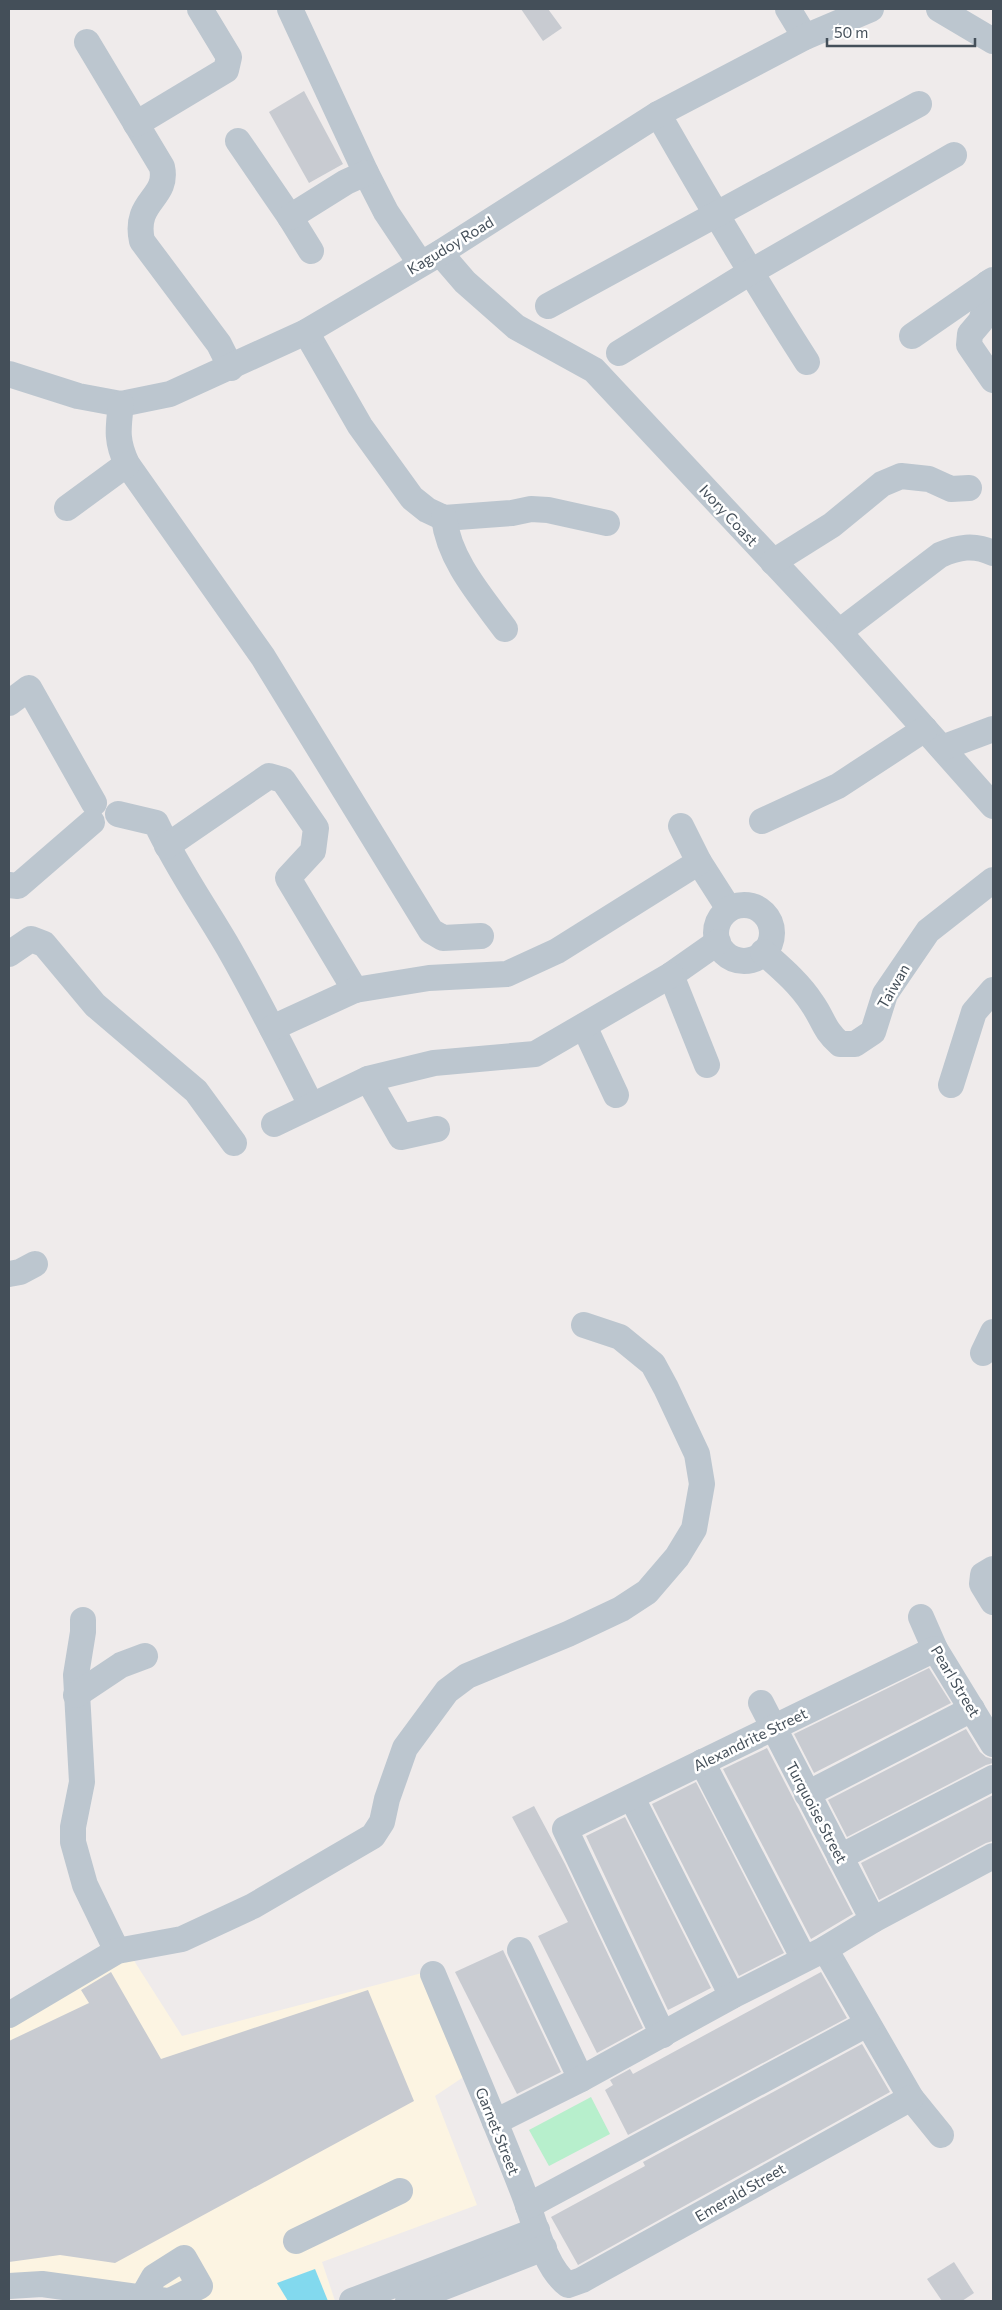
<svg xmlns="http://www.w3.org/2000/svg" width="1002" height="2310" font-family="Commissioner,sans-serif">
	<style>
		.commercial { fill: #fcf4e2 }
		.green { fill: #b7efcc }
		.water { fill: #82d9ee }
		.building { fill: #c8cbd1 }
		.lines { fill: none; stroke-linecap: round; stroke-linejoin: round }
		.minor { stroke: #bcc6cf; stroke-width: 26 }
		.labels { text-anchor: middle; dominant-baseline: central; stroke-width: 5; stroke-linejoin: round; paint-order: stroke }
		.street-label { font-size: 15px; fill: #444f59; stroke: #fff }
	</style>
	<rect width="100%" height="100%" fill="#efebeb"/>
	<path class="commercial" d="M 131,1956 L 182,2036 L 422,1973 L 465,2076 L 435,2096 L 477,2205 L 322,2262 L 335,2301 L 186,2301 L 9,2276 L 9,2025 Z"/>
	<path class="green" d="M 591,2097 L 610,2134 L 549,2166 L 529,2130 Z"/>
	<path class="water" d="M 315,2269 L 328,2301 L 288,2301 L 277,2283 Z"/>
	<g class="building">
		<path d="M 521,9 L 548,9 L 562,28 L 543,41 Z"/>
		<path d="M 304,91 L 343,164 L 309,183 L 269,112 Z"/>
		<path d="M 929,1668 L 951,1703 L 814,1773 L 794,1734 Z"/>
		<path d="M 966,1729 L 980,1752 L 986,1757 L 993,1759 L 993,1763 L 986,1765 L 847,1837 L 828,1800 Z"/>
		<path d="M 767,1748 L 853,1914 L 811,1939 L 723,1769 Z"/>
		<path d="M 696,1782 L 784,1953 L 739,1976 L 652,1804 Z"/>
		<path d="M 993,1795 L 993,1841 L 986,1843 L 879,1900 L 861,1863 Z"/>
		<path d="M 534,1806 L 565,1864 L 643,2028 L 597,2053 L 538,1936 L 568,1922 L 512,1817 Z"/>
		<path d="M 625,1817 L 711,1988 L 668,2010 L 586,1836 Z"/>
		<path d="M 503,1950 L 561,2072 L 517,2094 L 455,1972 Z"/>
		<path d="M 111,1972 L 161,2059 L 368,1990 L 414,2101 L 115,2263 L 60,2255 L 9,2262 L 9,2041 L 89,2003 L 81,1990 Z"/>
		<path d="M 821,1972 L 847,2018 L 628,2135 L 605,2090 L 613,2085 L 610,2080 L 630,2069 L 633,2074 Z"/>
		<path d="M 862,2044 L 890,2092 L 578,2265 L 551,2217 L 645,2166 L 643,2162 Z"/>
		<path d="M 954,2262 L 974,2293 L 962,2301 L 942,2301 L 927,2279 Z"/>
	</g>
	<g class="lines">
		<g class="minor">
			<path d="M 290,9 L 366,173 L 386,212 L 420,263"/>
			<path d="M 788,9 L 805,37"/>
			<path d="M 939,9 L 993,41"/>
			<path d="M 87,42 L 162,167 C 169,199 133,200 142,241 L 219,344 L 231,368"/>
			<path d="M 658,114 C 706,198 755,281 807,362"/>
			<path d="M 136,124 L 226,70 L 229,57 L 200,9"/>
			<path d="M 238,141 L 290,217 L 311,251"/>
			<path d="M 290,217 L 346,182 L 366,173"/>
			<path d="M 440,253 L 465,282 L 516,327 L 594,370 L 839,632 L 993,806"/>
			<path d="M 988,283 L 986,305 L 981,321 L 970,334 L 969,345 L 993,380"/>
			<path d="M 548,306 L 919,104"/>
			<path d="M 306,332 L 360,426 L 412,498 L 427,510 L 444,518 L 512,513 L 531,509 L 548,510 L 607,523"/>
			<path d="M 912,336 L 993,280"/>
			<path d="M 619,353 L 749,273 L 954,155"/>
			<path d="M 9,374 L 78,396 L 121,404 L 170,394 L 306,332 L 440,253 L 658,114 L 805,37 L 871,9"/>
			<path d="M 121,404 C 118,429 116,441 127,464 L 263,657 L 431,931 L 443,938 L 481,936"/>
			<path d="M 67,508 L 127,464"/>
			<path d="M 444,518 C 449,560 480,595 505,629"/>
			<path d="M 773,562 L 832,525 L 882,484 L 901,476 L 929,479 L 951,489 L 969,488"/>
			<path d="M 839,632 L 940,555 C 958,547 974,544 993,553"/>
			<path d="M 9,703 L 29,688 L 94,803"/>
			<path d="M 942,748 L 993,729"/>
			<path d="M 118,814 L 156,823 C 176,866 204,906 228,947 C 258,999 284,1052 311,1105"/>
			<path d="M 762,821 L 838,786 L 925,729"/>
			<path d="M 167,846 L 269,776 L 283,780 L 316,828 L 313,851 L 288,878 L 355,990"/>
			<path d="M 699,862 L 729,909"/>
			<path d="M 9,885 L 18,886 L 92,822"/>
			<circle cx="744" cy="933" r="28"/>
			<path d="M 763,952 C 781,968 799,983 812,1003 C 824,1020 823,1029 840,1044 L 855,1044 L 873,1032 L 885,994 L 928,931 L 993,880"/>
			<path d="M 9,954 L 31,939 L 44,944 L 95,1005 L 196,1091 L 234,1143"/>
			<path d="M 584,1026 L 616,1095"/>
			<path d="M 272,1028 L 355,990 L 429,978 L 507,974 L 557,951 L 699,862 L 681,826"/>
			<path d="M 707,1065 L 671,975 L 718,942"/>
			<path d="M 368,1079 L 401,1137 L 437,1129"/>
			<path d="M 951,1085 L 974,1012 L 993,990"/>
			<path d="M 274,1124 L 368,1079 L 434,1063 L 535,1054 L 671,975"/>
			<path d="M 9,1274 L 20,1272 L 35,1264"/>
			<path d="M 983,1353 L 993,1332"/>
			<path d="M 993,1569 L 983,1575 L 982,1584 L 993,1602"/>
			<path d="M 921,1617 L 935,1649 L 993,1744"/>
			<path d="M 83,1620 L 83,1632 L 76,1675 L 82,1782 L 73,1827 L 73,1842 L 85,1885 L 117,1951"/>
			<path d="M 76,1695 L 121,1665 L 145,1656"/>
			<path d="M 761,1703 L 873,1920"/>
			<path d="M 702,1762 L 804,1959"/>
			<path d="M 807,1794 L 972,1709"/>
			<path d="M 632,1798 L 732,1996"/>
			<path d="M 840,1857 L 993,1778"/>
			<path d="M 825,1949 L 911,2098 L 941,2135"/>
			<path d="M 520,1950 L 581,2079"/>
			<path d="M 433,1974 C 463,2046 494,2117 522,2189 C 534,2218 543,2266 568,2285 L 582,2280 L 911,2098"/>
			<path d="M 9,2015 L 117,1951 L 182,1939 L 253,1906 L 373,1836 L 382,1822 L 387,1799 L 405,1748 L 447,1691 L 467,1676 L 568,1634 L 621,1609 L 647,1592 L 677,1557 L 694,1529 L 702,1484 L 697,1454 L 666,1388 L 653,1364 L 620,1337 L 584,1325"/>
			<path d="M 663,2035 L 565,1829 L 935,1649"/>
			<path d="M 495,2122 L 581,2079 L 732,1996 L 825,1949 L 873,1920 L 993,1856"/>
			<path d="M 528,2206 L 867,2024"/>
			<path d="M 296,2241 L 400,2191"/>
			<path d="M 9,2286 L 42,2284 L 167,2301"/>
			<path d="M 142,2298 L 154,2277 L 184,2258 L 200,2286 L 170,2301"/>
			<path d="M 352,2301 L 537,2230"/>
			<path d="M 408,2301 L 544,2248"/>
		</g>
	</g>
	<g class="labels">
		<g class="street-label">
			<text transform="translate(450 245) rotate(-31)">Kagudoy Road</text>
			<text transform="translate(729 515) rotate(47)">Ivory Coast</text>
			<text transform="translate(893 986) rotate(-60)">Taiwan</text>
			<text transform="translate(956 1681) rotate(59)">Pearl Street</text>
			<text transform="translate(750 1739) rotate(-26)">Alexandrite Street</text>
			<text transform="translate(817 1812) rotate(62)">Turquoise Street</text>
			<text transform="translate(498 2131) rotate(68)">Garnet Street</text>
			<text transform="translate(740 2192) rotate(-30)">Emerald Street</text>
		</g>
	</g>
	<rect width="1002" height="2310" fill="none" stroke="#444f59" stroke-width="20"/>
	<path d="M827 38v8h148v-8" fill="none" stroke="#444f59" stroke-width="2.5"/>
	<text x="834" y="38" font-size="15" fill="#444f59" stroke="#ffffff" stroke-width="4" paint-order="stroke">50 m</text>
</svg>
